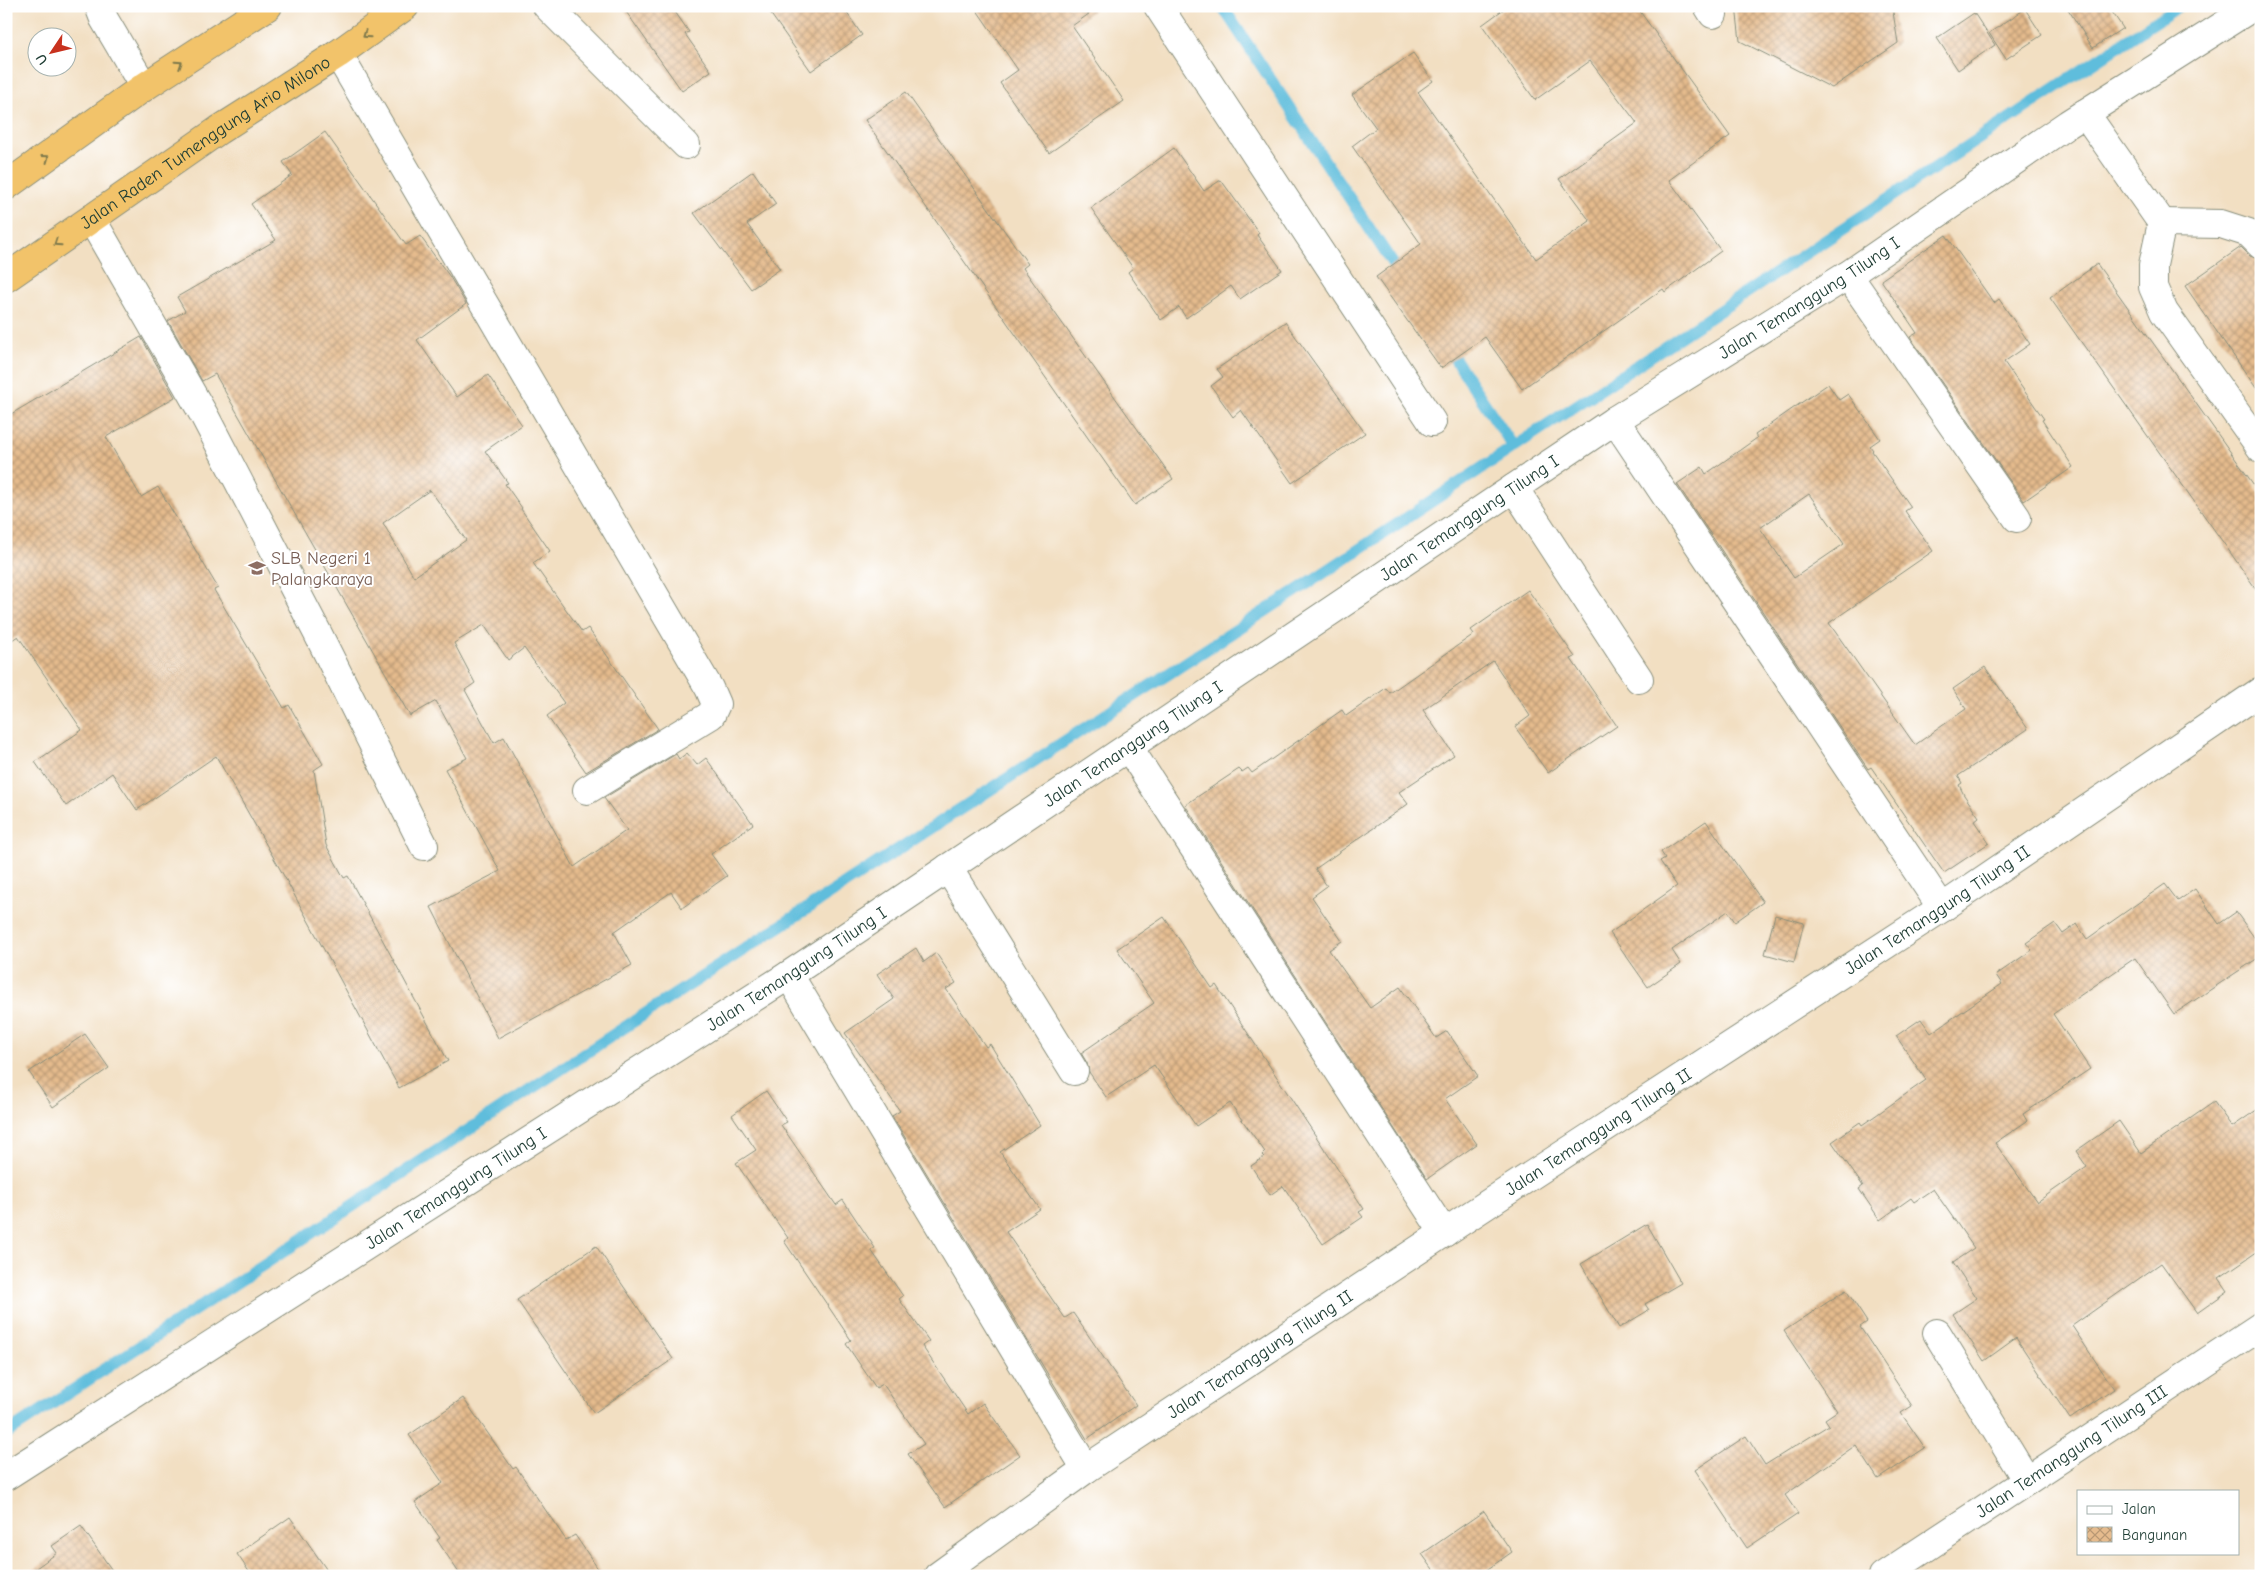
<svg xmlns="http://www.w3.org/2000/svg" width="2267" height="1582" font-family="'Comic Neue',sans-serif">
	<style>
		.lines { fill: none; stroke-linecap: round; stroke-linejoin: round }
		.stream { stroke: #5ebddc; stroke-width: 12 }
		.building { fill: url(#building-cross-hatch); fill-rule: evenodd }
		.street-casing { stroke: #888e7b; stroke-width: 30 }
		.highway-casing { stroke: #888e7b; stroke-width: 30 }
		.street { stroke: #fff; stroke-width: 28 }
		.highway { stroke: #f2c36a; stroke-width: 28 }
		.oneway { stroke: #7e794c }
		.labels { text-anchor: middle; dominant-baseline: central; stroke-width: 4; stroke-linejoin: round; paint-order: stroke }
		.street-label { font-size: 18px; fill: #1f3d34; stroke: #fff }
		.education-label { font-size: 18px; fill: #785e54; stroke: #fff; text-anchor: start }
	</style>
	<defs>
		<pattern id="building-cross-hatch" width="8" height="8" patternUnits="userSpaceOnUse" patternTransform="scale(1.25)"><rect width="8" height="8" fill="#e5bb8d"/><path d="M0 0l8 8M0 8l8-8" fill="none" stroke="#b99974"/></pattern>
	</defs>
	<rect width="100%" height="100%" fill="#fff"/>
	<filter id="ink" filterUnits="userSpaceOnUse"><feTurbulence type="fractalNoise" baseFrequency=".02" numOctaves="2"/><feDisplacementMap in="SourceGraphic" scale="10" xChannelSelector="R" yChannelSelector="G"/><feConvolveMatrix kernelMatrix="1 2 1 2 8 2 1 2 1" color-interpolation-filters="sRGB"/></filter>
	<filter id="wash" filterUnits="userSpaceOnUse"><feTurbulence type="fractalNoise" baseFrequency=".0096" numOctaves="4" result="noise"/><feDisplacementMap in="SourceGraphic" scale="20" xChannelSelector="R" yChannelSelector="G"/><feGaussianBlur stdDeviation="1.12" result="paint"/><feColorMatrix in="noise" values="0 0 0 0 0 0 0 0 0 0 0 0 0 0 0 0 0 1.4 0 .05"/><feComposite in="paint" operator="in"/></filter>
	<g filter="url(#wash)">
		<rect width="100%" height="100%" fill="#f2dfc2"/>
		<g class="lines">
			<g class="stream">
				<path d="M 1222,6 L 1403,279"/>
				<path d="M 1445,344 L 1513,446"/>
				<path d="M 6,1434 L 651,1010 L 1316,578 L 2179,6"/>
			</g>
		</g>
		<g id="blocks">
			<g class="building">
				<path d="M 622,6 L 671,6 L 689,32 L 685,34 L 711,71 L 682,91 Z"/>
				<path d="M 765,6 L 842,6 L 862,35 L 811,71 Z"/>
				<path d="M 974,6 L 1100,6 L 1072,26 L 1124,101 L 1049,153 L 1000,83 L 1018,70 Z"/>
				<path d="M 1508,6 L 1636,6 L 1730,136 L 1669,180 L 1721,251 L 1665,292 L 1663,289 L 1522,389 L 1485,337 L 1441,368 L 1376,277 L 1421,244 L 1352,146 L 1376,128 L 1352,95 L 1413,53 L 1433,81 L 1418,92 L 1536,259 L 1590,221 L 1559,179 L 1637,123 L 1590,61 L 1535,100 L 1482,25 Z"/>
				<path d="M 1736,6 L 1892,6 L 1898,43 L 1832,88 L 1740,41 Z"/>
				<path d="M 2066,6 L 2108,6 L 2123,28 L 2093,48 Z"/>
				<path d="M 2025,9 L 2042,35 L 2006,59 L 1989,33 Z"/>
				<path d="M 1974,13 L 1995,45 L 1958,70 L 1937,38 Z"/>
				<path d="M 906,92 L 1028,264 L 1023,268 L 1173,479 L 1135,505 L 865,120 Z"/>
				<path d="M 325,132 L 406,245 L 420,236 L 450,277 L 466,304 L 417,340 L 457,397 L 488,375 L 522,425 L 485,451 L 508,483 L 505,484 L 522,508 L 521,509 L 550,551 L 533,563 L 582,632 L 588,628 L 658,729 L 586,772 L 547,716 L 564,703 L 524,648 L 508,660 L 484,625 L 454,643 L 475,683 L 465,690 L 494,743 L 504,737 L 574,867 L 627,830 L 604,798 L 676,754 L 679,759 L 687,753 L 697,765 L 706,758 L 753,824 L 711,854 L 727,876 L 682,908 L 671,892 L 614,932 L 632,965 L 498,1038 L 431,907 L 500,871 L 445,769 L 467,758 L 436,701 L 410,716 L 215,374 L 202,381 L 168,321 L 185,311 L 177,297 L 276,240 L 251,204 L 292,175 L 283,162 ZM 430,490 L 466,540 L 414,577 L 383,523 Z"/>
				<path d="M 1174,148 L 1204,191 L 1221,180 L 1259,233 L 1257,235 L 1282,270 L 1240,299 L 1231,286 L 1186,318 L 1179,307 L 1161,320 L 1128,272 L 1133,268 L 1091,208 Z"/>
				<path d="M 753,171 L 776,204 L 747,224 L 780,269 L 751,289 L 694,213 Z"/>
				<path d="M 1946,235 L 1994,303 L 1999,299 L 2030,344 L 2004,362 L 2044,419 L 2042,420 L 2073,467 L 2024,501 L 1910,337 L 1917,333 L 1881,280 Z"/>
				<path d="M 2241,247 L 2250,256 L 2261,260 L 2261,395 L 2185,286 Z"/>
				<path d="M 2097,264 L 2261,495 L 2261,596 L 2050,298 Z"/>
				<path d="M 1285,322 L 1365,433 L 1292,483 L 1241,410 L 1233,417 L 1211,386 L 1223,377 L 1217,369 Z"/>
				<path d="M 141,337 L 175,397 L 106,437 L 141,497 L 158,487 L 218,588 L 214,590 L 284,708 L 289,705 L 323,764 L 314,770 L 326,845 L 344,878 L 348,876 L 448,1061 L 399,1088 L 284,876 L 216,756 L 137,810 L 112,773 L 66,806 L 35,762 L 82,730 L 18,636 L 6,644 L 6,417 Z"/>
				<path d="M 1828,384 L 1839,400 L 1848,394 L 1880,439 L 1870,446 L 1873,450 L 1872,451 L 1911,507 L 1905,511 L 1933,551 L 1829,623 L 1915,745 L 1966,709 L 1953,689 L 1985,667 L 2028,729 L 1958,776 L 1962,783 L 1959,785 L 1964,795 L 1979,817 L 1974,821 L 1989,843 L 1944,873 L 1871,767 L 1868,769 L 1677,484 L 1702,467 L 1706,474 L 1757,438 L 1755,435 ZM 1809,494 L 1844,544 L 1794,578 L 1760,528 Z"/>
				<path d="M 1528,590 L 1575,657 L 1571,659 L 1617,726 L 1548,773 L 1515,727 L 1530,716 L 1493,661 L 1423,710 L 1454,755 L 1399,792 L 1408,804 L 1315,869 L 1327,886 L 1312,897 L 1342,941 L 1329,950 L 1370,1008 L 1400,987 L 1436,1038 L 1447,1031 L 1478,1076 L 1445,1099 L 1477,1144 L 1427,1179 L 1185,805 L 1239,769 L 1242,772 L 1248,768 L 1252,773 L 1342,710 L 1346,716 L 1386,688 L 1390,693 L 1474,634 L 1471,630 Z"/>
				<path d="M 1706,821 L 1763,902 L 1735,922 L 1728,911 L 1672,950 L 1681,964 L 1648,987 L 1610,933 L 1677,886 L 1660,861 L 1665,858 L 1661,852 Z"/>
				<path d="M 2165,884 L 2178,901 L 2195,889 L 2219,924 L 2236,912 L 2261,947 L 2261,956 L 2174,1014 L 2135,958 L 2053,1014 L 2090,1069 L 2023,1114 L 2027,1121 L 1995,1143 L 2037,1202 L 2087,1167 L 2076,1151 L 2119,1121 L 2141,1153 L 2214,1102 L 2232,1127 L 2261,1107 L 2261,1249 L 2219,1278 L 2228,1291 L 2197,1313 L 2161,1263 L 2072,1326 L 2114,1389 L 2070,1419 L 2016,1338 L 1984,1361 L 1953,1314 L 1977,1298 L 1953,1262 L 1974,1248 L 1933,1189 L 1914,1202 L 1911,1198 L 1880,1220 L 1859,1189 L 1863,1186 L 1832,1142 L 1860,1122 L 1862,1125 L 1926,1080 L 1896,1036 L 1921,1019 L 1931,1033 L 2002,984 L 1996,975 L 2032,950 L 2026,943 L 2055,923 L 2063,934 L 2077,924 L 2087,939 Z"/>
				<path d="M 1775,915 L 1804,923 L 1794,962 L 1765,954 Z"/>
				<path d="M 1164,917 L 1212,988 L 1216,985 L 1364,1209 L 1359,1212 L 1363,1217 L 1323,1244 L 1283,1186 L 1270,1195 L 1251,1166 L 1264,1157 L 1262,1155 L 1265,1152 L 1230,1103 L 1196,1126 L 1154,1065 L 1106,1097 L 1089,1072 L 1087,1063 L 1081,1053 L 1154,1003 L 1117,949 Z"/>
				<path d="M 916,948 L 924,962 L 936,953 L 956,983 L 946,989 L 986,1047 L 990,1044 L 1040,1125 L 1000,1152 L 1040,1209 L 1006,1232 L 1065,1318 L 1073,1313 L 1136,1405 L 1087,1439 L 892,1116 L 900,1111 L 845,1033 L 894,999 L 877,974 Z"/>
				<path d="M 85,1034 L 109,1068 L 53,1107 L 29,1072 Z"/>
				<path d="M 766,1091 L 787,1122 L 781,1125 L 836,1205 L 843,1200 L 875,1248 L 871,1250 L 903,1296 L 899,1299 L 929,1341 L 922,1346 L 968,1414 L 983,1403 L 1020,1455 L 945,1507 L 908,1454 L 924,1444 L 883,1384 L 876,1388 L 846,1344 L 851,1340 L 784,1241 L 788,1238 L 736,1163 L 756,1150 L 732,1115 Z"/>
				<path d="M 1647,1224 L 1681,1283 L 1645,1304 L 1649,1310 L 1619,1328 L 1581,1264 Z"/>
				<path d="M 596,1246 L 673,1359 L 594,1413 L 517,1300 Z"/>
				<path d="M 1846,1290 L 1867,1322 L 1860,1327 L 1912,1406 L 1901,1413 L 1925,1448 L 1878,1479 L 1856,1445 L 1785,1495 L 1798,1514 L 1747,1548 L 1695,1470 L 1746,1436 L 1765,1465 L 1829,1425 L 1825,1419 L 1837,1411 L 1784,1331 Z"/>
				<path d="M 463,1398 L 513,1469 L 516,1467 L 566,1540 L 575,1535 L 603,1576 L 461,1576 L 437,1540 L 440,1538 L 415,1502 L 443,1483 L 409,1435 Z"/>
				<path d="M 1484,1511 L 1512,1552 L 1478,1576 L 1438,1576 L 1422,1554 Z"/>
				<path d="M 290,1517 L 331,1576 L 252,1576 L 237,1554 Z"/>
				<path d="M 81,1526 L 116,1576 L 25,1576 L 57,1553 L 52,1546 Z"/>
			</g>
		</g>
	</g>
	<g filter="url(#ink)">
		<use href="#blocks" fill-opacity="0" stroke="#888e7b" stroke-width="1"/>
		<g class="lines">
			<g class="street-casing">
				<g id="street">
					<path d="M 99,6 L 104,19 L 144,87"/>
					<path d="M 547,6 L 686,145"/>
					<path d="M 1158,6 L 1432,422"/>
					<path d="M 1708,6 L 1713,14"/>
					<path d="M 338,54 L 709,688 L 716,704 L 711,715 L 587,790"/>
					<path d="M 2085,113 L 2162,223"/>
					<path d="M 92,220 L 204,415 L 317,632 L 424,846"/>
					<path d="M 2261,245 L 2249,233 L 2221,224 L 2162,223 L 2153,265 L 2153,287 L 2164,312 L 2261,448"/>
					<path d="M 1848,275 L 2017,518"/>
					<path d="M 1615,420 L 1942,908"/>
					<path d="M 1514,488 L 1639,679"/>
					<path d="M 1129,748 L 1444,1233"/>
					<path d="M 948,868 L 1074,1071"/>
					<path d="M 789,975 L 1086,1469"/>
					<path d="M 1937,1333 L 2027,1481"/>
					<path id="s1" d="M 6,1476 L 789,975 L 1615,420 L 1848,275 L 2068,124 L 2254,6"/>
					<path id="s2" d="M 938,1576 L 1086,1469 L 1515,1186 L 1942,908 L 2261,691"/>
					<path id="s3" d="M 1883,1576 L 2261,1326"/>
				</g>
			</g>
			<g class="highway-casing">
				<g id="highway">
					<path d="M 6,186 L 144,87 L 268,6"/>
					<path id="s4" d="M 6,278 L 219,130 L 338,54 L 405,6"/>
				</g>
			</g>
			<use href="#street" class="street"/>
			<use href="#highway" class="highway"/>
		</g>
		<defs><path id="oneway-chevron" d="M-2-3.5L2.5 0L-2 3.5" fill="none" stroke-width="1.6" stroke-linecap="round" stroke-linejoin="round" transform="scale(1.25)"/></defs>
		<g class="oneway">
			<use href="#oneway-chevron" transform="translate(366 35) rotate(145)"/>
			<use href="#oneway-chevron" transform="translate(179 64) rotate(-33)"/>
			<use href="#oneway-chevron" transform="translate(46 158) rotate(-36)"/>
			<use href="#oneway-chevron" transform="translate(57 243) rotate(146)"/>
		</g>
	</g>
	<defs>
		<g id="school-bare" transform="scale(1.35)"><path d="M0-5L7-2L0 1L-7-2ZM-4 1L0 2.5L4 1V4Q0 6-4 4Z" fill="#8d6e63" stroke="#fff" stroke-width="2.5" paint-order="stroke"/></g>
	</defs>
	<g fill-rule="evenodd">
		<use href="#school-bare" x="257" y="568"/>
	</g>
	<g class="labels">
		<g class="street-label">
			<text stroke="none"><textPath href="#s4" startOffset="241">Jalan Raden Tumenggung Ario Milono</textPath></text>
			<text stroke="none"><textPath href="#s1" startOffset="2154">Jalan Temanggung Tilung I</textPath></text>
			<text stroke="none"><textPath href="#s1" startOffset="1749">Jalan Temanggung Tilung I</textPath></text>
			<text stroke="none"><textPath href="#s1" startOffset="1344">Jalan Temanggung Tilung I</textPath></text>
			<text stroke="none"><textPath href="#s2" startOffset="1201">Jalan Temanggung Tilung II</textPath></text>
			<text stroke="none"><textPath href="#s1" startOffset="939">Jalan Temanggung Tilung I</textPath></text>
			<text stroke="none"><textPath href="#s2" startOffset="796">Jalan Temanggung Tilung II</textPath></text>
			<text stroke="none"><textPath href="#s1" startOffset="534">Jalan Temanggung Tilung I</textPath></text>
			<text stroke="none"><textPath href="#s2" startOffset="391">Jalan Temanggung Tilung II</textPath></text>
			<text stroke="none"><textPath href="#s3" startOffset="226">Jalan Temanggung Tilung III</textPath></text>
		</g>
		<g class="education-label">
			<text x="271" y="558">SLB Negeri 1<tspan x="271" dy="21">Palangkaraya</tspan></text>
		</g>
	</g>
	<rect width="2267" height="1582" fill="none" stroke="#fff" stroke-width="25"/>
	<rect x="2077" y="1490" width="162" height="65" fill="#ffffff" stroke="#a5b1ae"/>
	<rect x="2087" y="1506" width="25" height="8" fill="#ffffff" stroke="#a5b1ae"/>
	<text x="2122" y="1514" font-size="15" fill="#1f3d34">Jalan</text>
	<rect x="2087" y="1527" width="25" height="15" fill="url(#building-cross-hatch)" stroke="#a5b1ae"/>
	<text x="2122" y="1540" font-size="15" fill="#1f3d34">Bangunan</text>
	<g transform="translate(52 52) rotate(235)"><circle r="24" fill="#ffffff" stroke="#a5b1ae"/>
	<path d="M0-4L9 19L0 12L-9 19Z" fill="#c8321e"/>
	<text y="-8" font-size="14" font-weight="bold" text-anchor="middle" fill="#1f3d34">U</text>
	</g>
</svg>
